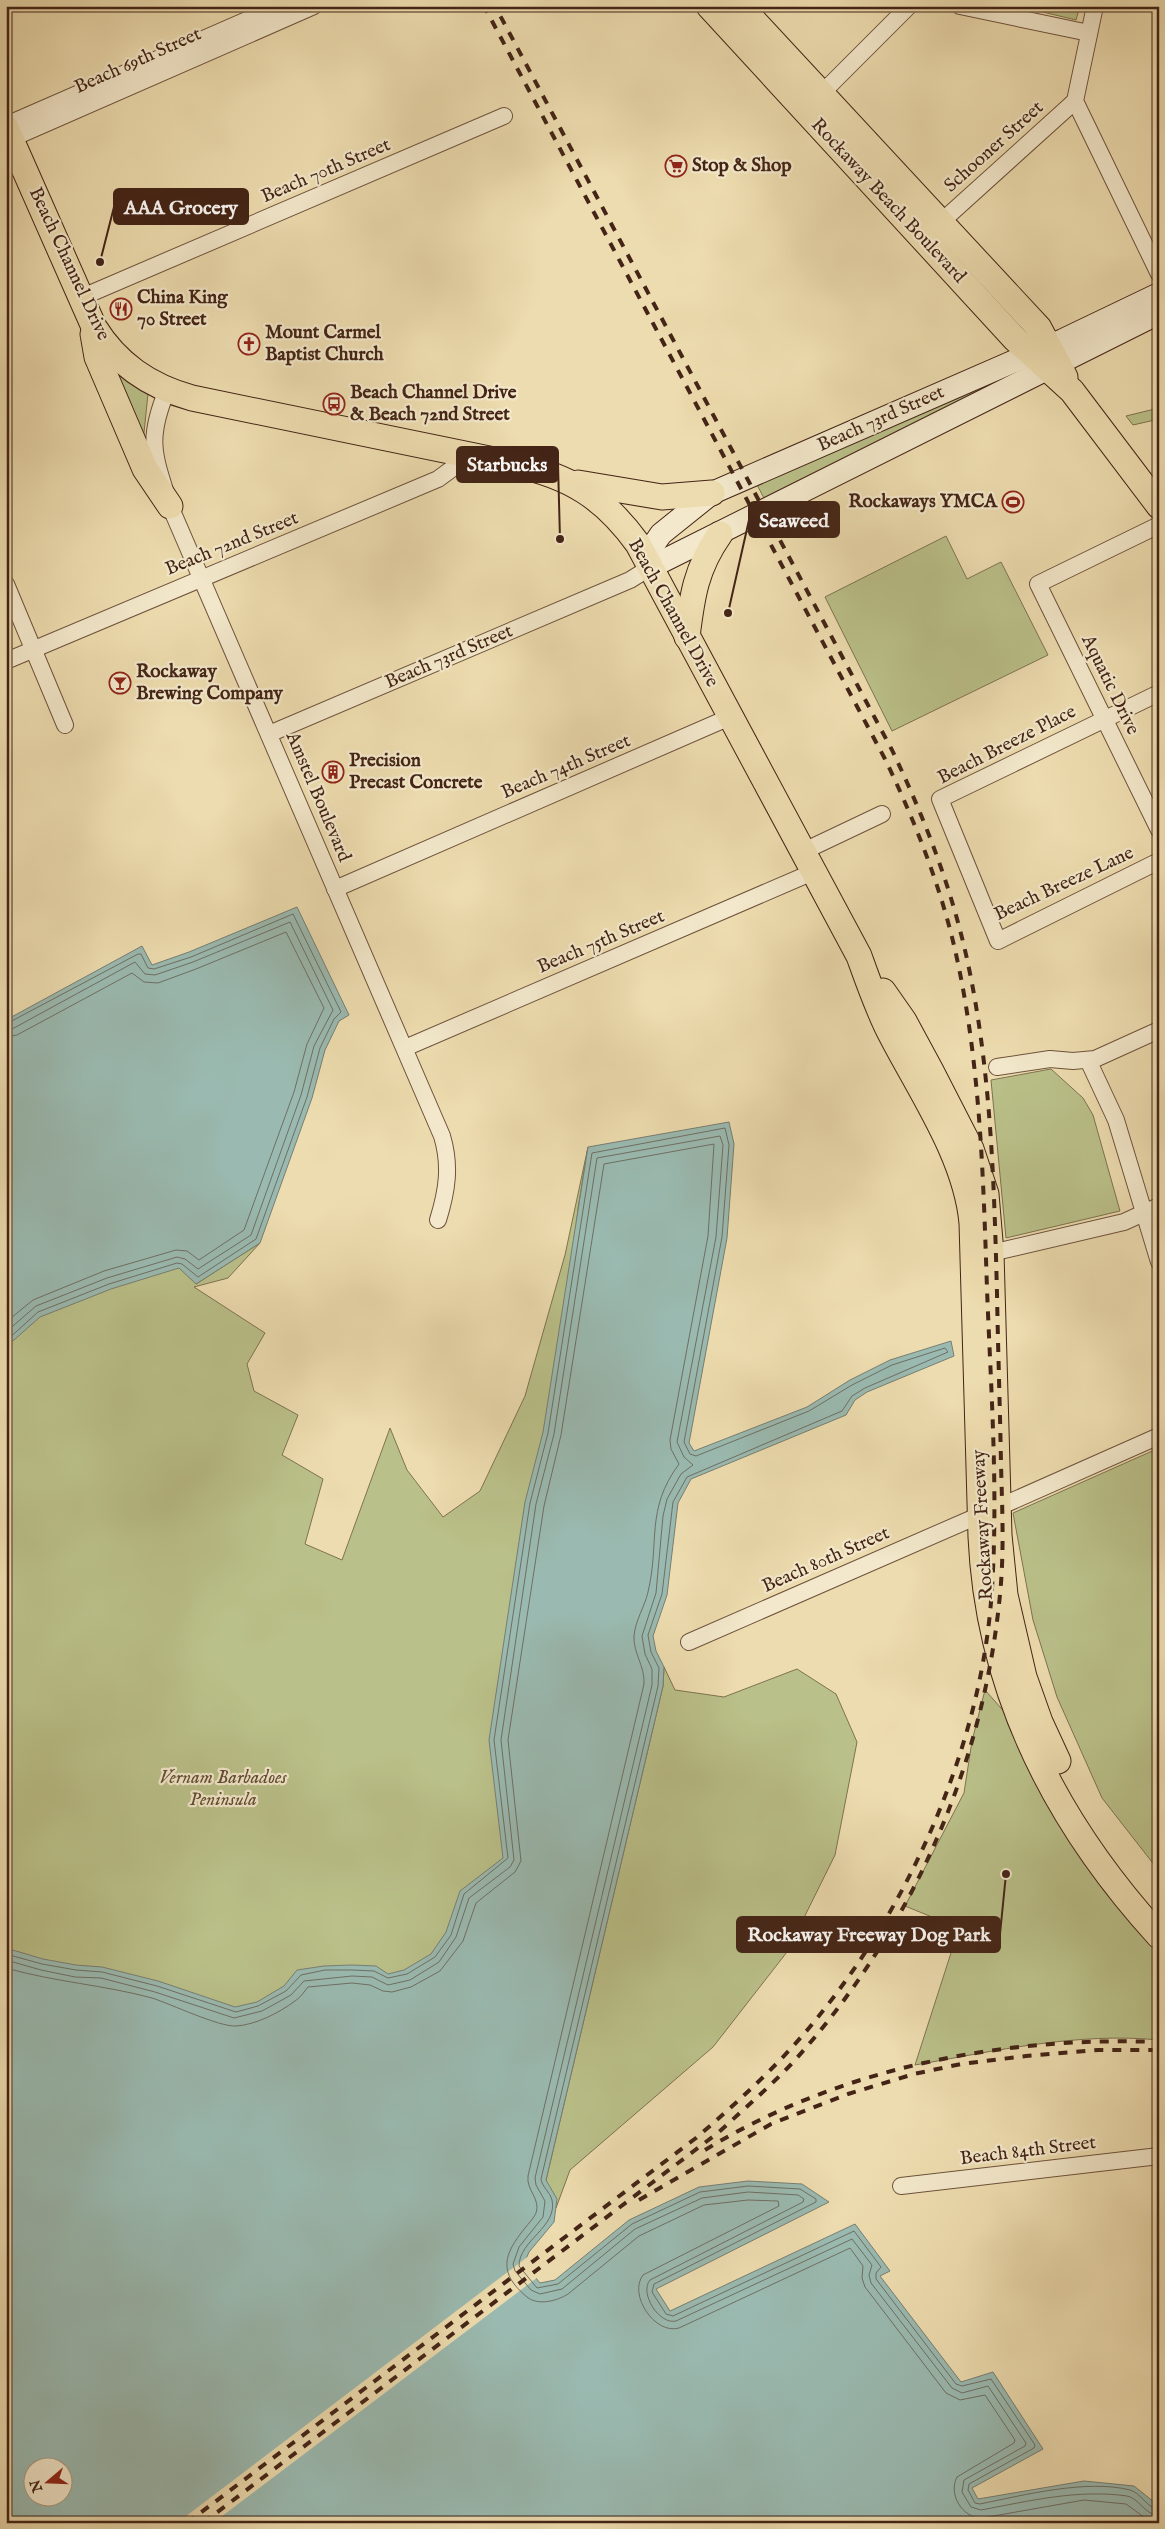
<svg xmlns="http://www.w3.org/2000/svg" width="1165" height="2529" font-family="'IM FELL English',serif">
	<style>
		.green { fill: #bac089; stroke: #7e7250 }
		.water { fill: #9abab1; stroke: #777e73; fill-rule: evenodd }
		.pier { fill: #eddcaf }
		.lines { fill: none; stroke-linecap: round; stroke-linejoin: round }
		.shore { stroke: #6e6f64; stroke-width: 1 }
		.street-casing { stroke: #6e523c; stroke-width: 18 }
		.secondary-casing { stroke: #432416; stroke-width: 24 }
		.primary-casing { stroke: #432416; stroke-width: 27 }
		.street { stroke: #f3e8cb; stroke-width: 16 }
		.secondary { stroke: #f3e8cb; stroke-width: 22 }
		.primary { stroke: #eddcaf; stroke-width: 25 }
		.rail { stroke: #432416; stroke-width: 4; stroke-dasharray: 9 9; stroke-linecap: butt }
		.labels { text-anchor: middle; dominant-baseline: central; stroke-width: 4.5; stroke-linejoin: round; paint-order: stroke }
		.street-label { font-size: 19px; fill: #432416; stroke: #f3e8cb }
		.poi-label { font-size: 19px; font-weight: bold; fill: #432416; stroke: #f3e8cb; text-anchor: start }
		.park-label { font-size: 19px; font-style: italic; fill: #614b33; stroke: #f3e8cb }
		.leader { fill: none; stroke: #432416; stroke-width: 2 }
		.callout-dot { fill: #432416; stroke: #f3e8cb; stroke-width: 2 }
		.callout { fill: #432416; stroke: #432416; stroke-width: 2 }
		.callout-label { font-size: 20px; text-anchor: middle; font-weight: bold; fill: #fff }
	</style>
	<rect width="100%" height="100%" fill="#eddcaf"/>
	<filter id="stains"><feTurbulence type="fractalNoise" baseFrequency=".004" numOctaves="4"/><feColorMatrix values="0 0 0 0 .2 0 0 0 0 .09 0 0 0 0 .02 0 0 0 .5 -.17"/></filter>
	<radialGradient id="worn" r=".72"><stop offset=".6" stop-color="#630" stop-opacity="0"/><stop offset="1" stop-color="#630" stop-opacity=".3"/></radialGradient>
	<g class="green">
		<path d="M 1018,6 L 1080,6 L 1076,20 Z"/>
		<path d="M 107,364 L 148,394 L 143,442 Z"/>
		<path d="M 1005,373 L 1008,381 L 765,500 L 756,483 Z"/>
		<path d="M 1159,408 L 1159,419 L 1133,425 L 1126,416 Z"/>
		<path d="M 946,536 L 967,579 L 1001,562 L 1048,655 L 892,731 L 825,597 Z"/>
		<path d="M 1051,1069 L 1083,1098 L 1093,1115 L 1120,1211 L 1006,1238 L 991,1080 Z"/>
		<path d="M 588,1147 L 578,1208 L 520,1855 L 463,1959 L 264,2022 L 6,1967 L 6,1325 L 175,1262 L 196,1284 L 260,1243 L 228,1278 L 194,1287 L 265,1333 L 247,1364 L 254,1391 L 298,1415 L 282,1455 L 323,1479 L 305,1544 L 342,1560 L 390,1428 L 407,1470 L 443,1517 L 480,1491 L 525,1396 L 565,1255 Z"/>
		<path d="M 1159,1448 L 1159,1871 L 1102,1798 L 1057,1697 L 1033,1620 L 1013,1513 Z"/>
		<path d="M 664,1667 L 675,1690 L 724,1697 L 797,1669 L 836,1694 L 857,1742 L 835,1855 L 787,1952 L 713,2047 L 570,2170 L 556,2208 L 546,2180 L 663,1686 Z"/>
		<path d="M 985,1690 L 1008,1716 L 1073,1846 L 1105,1892 L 1159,1950 L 1159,2040 C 1077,2032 995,2051 915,2065 L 959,1928 L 905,1906 L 964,1793 L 972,1741 Z"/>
	</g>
	<g class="water">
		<path d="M 297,907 L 349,1015 L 339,1021 L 325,1050 L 312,1098 L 260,1243 L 196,1284 L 179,1268 L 111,1289 L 40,1317 L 6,1347 L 6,1020 L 142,946 L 152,965 L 189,952 Z"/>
		<path d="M 729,1122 L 734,1144 L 727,1238 L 689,1443 L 694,1451 L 807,1407 L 850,1380 L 890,1360 L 951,1341 L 954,1356 L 867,1392 L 855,1400 L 846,1415 L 691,1479 L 678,1503 L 667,1595 L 653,1636 L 656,1651 L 664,1667 L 663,1686 L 546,2180 L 557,2199 L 554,2222 L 529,2252 L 524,2264 L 540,2283 L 555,2280 L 629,2220 L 699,2187 L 748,2181 L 802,2184 L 829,2202 L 656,2289 L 670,2311 L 855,2224 L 890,2271 L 880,2276 L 961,2382 L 993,2372 L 1043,2449 L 972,2488 L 978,2499 L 1084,2481 L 1134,2486 L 1159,2506 L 1159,2523 L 6,2523 L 6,1948 L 43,1959 L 76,1965 L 102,1967 L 158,1981 L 235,2007 L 257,2002 L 284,1986 L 297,1970 L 324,1966 L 352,1965 L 376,1966 L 388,1974 L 404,1970 L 431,1954 L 446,1932 L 460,1891 L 503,1858 L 489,1740 L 525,1502 L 543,1432 L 588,1147 ZM 32,2466 L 62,2466 L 62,2496 L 32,2496 Z"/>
	</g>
	<path class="pier" d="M 530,2255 L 527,2264 L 538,2277 L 213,2523 L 177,2523 Z"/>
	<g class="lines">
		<g class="shore">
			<path d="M 6,1024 L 138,954 L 141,954 L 148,968 L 154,969 L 191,957 L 293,914 L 341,1012 L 334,1019 L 320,1048 L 307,1097 L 256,1239 L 198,1277 L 182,1264 L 177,1263 L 109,1284 L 38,1312 L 6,1341"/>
			<path d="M 6,1030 L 14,1028 L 135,962 L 145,974 L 155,975 L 193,962 L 290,922 L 333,1010 L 314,1046 L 301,1095 L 251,1235 L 198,1269 L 185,1259 L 177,1257 L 107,1278 L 36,1306 L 6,1332"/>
			<path d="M 6,1037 L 17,1035 L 132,973 L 144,982 L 158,983 L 196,969 L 286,932 L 324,1008 L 307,1044 L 294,1092 L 244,1230 L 199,1260 L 187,1251 L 176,1250 L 104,1271 L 33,1300 L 6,1322"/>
			<path d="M 6,1954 L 42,1964 L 76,1970 L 102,1972 L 157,1986 L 236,2012 L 258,2006 L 286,1991 L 301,1975 L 325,1970 L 352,1970 L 374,1971 L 388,1978 L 407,1974 L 435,1957 L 451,1935 L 464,1894 L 508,1858 L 494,1740 L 530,1503 L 548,1433 L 592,1153 L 725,1128 L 729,1145 L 722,1237 L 684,1442 L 690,1454 L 696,1456 L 809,1411 L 852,1385 L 892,1365 L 945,1348 L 948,1352 L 865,1388 L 852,1396 L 842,1411 L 687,1477 L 673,1502 L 662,1594 L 648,1635 L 651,1652 L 659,1668 L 658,1686 L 541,2179 C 542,2187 550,2192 552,2200 C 558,2227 519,2240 519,2266 L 537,2288 L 558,2284 L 632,2224 L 700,2192 L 748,2186 L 800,2189 L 816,2199 L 816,2202 L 654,2284 L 652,2292 L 666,2314 L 673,2316 L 854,2231 L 881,2267 L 876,2273 L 876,2279 L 956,2384 L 962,2386 L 991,2379 L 1035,2445 L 1034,2448 L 969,2484 L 968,2490 L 975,2503 L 980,2504 C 1024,2495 1087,2479 1130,2490 C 1141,2493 1147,2508 1159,2510"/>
			<path d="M 6,1960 L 41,1970 L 75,1977 L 101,1978 L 155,1992 L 234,2018 L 262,2011 L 291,1995 L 304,1981 L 352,1976 L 372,1977 L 388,1985 L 410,1980 L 439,1962 L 456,1937 L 469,1898 L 510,1867 L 514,1860 L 501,1740 L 536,1504 L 554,1434 L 597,1158 L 720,1136 L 723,1145 L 716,1237 L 677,1442 L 684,1457 L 693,1465 L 681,1474 L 667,1499 L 663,1516 L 656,1593 L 642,1636 L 645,1654 L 652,1669 L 652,1685 L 535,2178 L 536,2185 L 545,2201 L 543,2217 L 519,2247 L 513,2264 L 515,2271 L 531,2290 L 540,2294 L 562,2289 L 635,2229 L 702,2198 L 748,2192 L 798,2195 L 804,2199 L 803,2202 L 650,2280 C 639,2293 659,2325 676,2321 L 852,2239 L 872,2265 L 869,2275 L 871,2283 L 952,2388 L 962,2393 L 988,2386 L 1026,2443 L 1025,2446 L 964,2480 L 962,2492 L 971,2507 L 981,2510 C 1029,2501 1078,2489 1127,2496 C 1139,2498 1145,2515 1159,2516"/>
			<path d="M 6,1968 C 55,1982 104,1985 152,1998 C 171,2004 219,2027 236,2026 C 255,2025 279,2013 295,2001 C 300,1998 304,1992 308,1987 L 352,1983 L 370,1985 L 383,1991 L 392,1992 L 411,1987 L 440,1971 L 463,1941 L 476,1903 L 515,1872 L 521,1861 L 508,1740 L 544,1506 L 561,1435 L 604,1164 L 714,1144 L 708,1236 L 670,1440 L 671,1449 L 679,1464 C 645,1510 660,1542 648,1592 C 645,1606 635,1621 634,1636 C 633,1653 645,1666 644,1684 L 528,2176 C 526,2190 541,2199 536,2213 C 534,2218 528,2224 525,2228 C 503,2255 498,2273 527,2297 C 538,2306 557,2301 568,2294 L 639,2236 L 704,2205 L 748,2200 L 778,2201 L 779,2206 L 643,2275 C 628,2295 655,2335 679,2328 L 850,2248 L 863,2266 L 862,2278 L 865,2287 L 946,2393 L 960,2400 L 985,2395 L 1015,2440 L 1014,2443 L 957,2477 C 948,2494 962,2518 982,2518 L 1084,2500 L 1126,2504 L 1152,2523"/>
		</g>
		<g class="street-casing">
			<g id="street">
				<path d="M 960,6 L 1089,33"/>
				<path d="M 1095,6 L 1075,101 L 1159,274"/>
				<path d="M 815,100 L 909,6"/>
				<path d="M 6,125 L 279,6"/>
				<path d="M 6,141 L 314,6"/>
				<path d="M 940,223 L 1075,101"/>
				<path d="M 80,298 L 504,116"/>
				<path d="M 167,390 C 146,441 154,455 170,506 L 442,1136 C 451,1166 447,1191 438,1220"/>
				<path d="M 1159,525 L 1038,584 L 1159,830"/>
				<path d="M 6,584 L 65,725"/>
				<path d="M 6,661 L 438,479 L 453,468 L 464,453"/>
				<path d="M 1159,693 L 940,799 L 998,941 L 1159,861"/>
				<path d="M 269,734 L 630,580 L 651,567"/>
				<path d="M 802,852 L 882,814"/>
				<path d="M 335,889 L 730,717"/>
				<path d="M 405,1048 L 813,872"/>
				<path d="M 1088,1060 L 1116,1120 L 1159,1262"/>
				<path d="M 997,1067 L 1050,1059 L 1073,1061 L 1095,1059 L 1159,1030"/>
				<path d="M 991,1253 L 1124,1222 L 1159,1206"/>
				<path d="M 999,1507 L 1159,1436"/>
				<path d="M 689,1642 L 980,1515"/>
				<path d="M 901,2186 L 1159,2156"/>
			</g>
		</g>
		<g class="secondary-casing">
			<g id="secondary">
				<path d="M 645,557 L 661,534 L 712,493 L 1063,340 L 1159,294"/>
				<path d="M 651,567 L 1159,313"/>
			</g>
		</g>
		<g class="primary-casing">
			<g id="primary">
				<path d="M 709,6 L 1015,339 L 1072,391 L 1159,506"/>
				<path d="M 740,6 L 1039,328 L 1065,377"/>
				<path d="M 6,128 L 94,327 C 117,364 149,386 192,398 L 513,464 C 570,476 604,497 638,544 L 859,956 C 868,981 877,1007 889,1031 C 919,1090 966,1156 972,1223 L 981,1537 C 988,1691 1056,1823 1159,1936"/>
				<path d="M 93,334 L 97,357 L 145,469 L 170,506"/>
				<path d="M 578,483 L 662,497 L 712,493"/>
				<path d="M 687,637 C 692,596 696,568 720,534"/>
				<path d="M 883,991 L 904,1021 L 931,1071 L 971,1149 L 986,1194 L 991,1253 L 999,1535 L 1005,1595 L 1024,1677 L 1040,1722 L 1058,1761"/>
			</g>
		</g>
		<use href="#street" class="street"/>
		<use href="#secondary" class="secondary"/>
		<use href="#primary" class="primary"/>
		<g class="rail">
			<path d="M 705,2150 C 839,2068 1003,2036 1159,2042"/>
			<path d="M 639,2200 L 771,2124 L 848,2094 L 914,2074 L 961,2064 L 1026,2056 L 1098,2050 L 1159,2050"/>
			<path d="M 187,2523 L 696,2138 C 740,2100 782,2062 818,2017 C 910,1904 979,1749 991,1602 C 999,1499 991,1393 987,1289 C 983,1170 980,1049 951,933 C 935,872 912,815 885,759 L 484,6"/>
			<path d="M 203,2523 L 719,2132 C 745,2108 771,2086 795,2060 C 913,1929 987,1759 1001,1583 C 1004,1543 1002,1503 1001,1464 C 1000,1407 998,1350 997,1293 C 994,1181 991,1069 967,959 C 951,886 924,817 892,750 L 495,6"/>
		</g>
	</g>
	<defs>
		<g id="supermarket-ring" transform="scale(1.125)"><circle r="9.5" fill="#f3e8cb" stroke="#8f2418" stroke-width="1.5"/><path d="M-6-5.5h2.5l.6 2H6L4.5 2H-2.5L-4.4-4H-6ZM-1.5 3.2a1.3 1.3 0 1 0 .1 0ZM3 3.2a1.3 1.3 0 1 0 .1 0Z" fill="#8f2418"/></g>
		<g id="restaurant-ring" transform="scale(1.125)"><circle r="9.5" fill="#f3e8cb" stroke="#8f2418" stroke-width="1.5"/><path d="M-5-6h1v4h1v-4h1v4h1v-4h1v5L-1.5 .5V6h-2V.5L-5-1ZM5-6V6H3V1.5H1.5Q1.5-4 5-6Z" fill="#8f2418"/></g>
		<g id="church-ring" transform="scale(1.125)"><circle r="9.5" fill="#f3e8cb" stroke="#8f2418" stroke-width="1.5"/><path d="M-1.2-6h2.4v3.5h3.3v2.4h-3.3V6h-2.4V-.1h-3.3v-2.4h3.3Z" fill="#8f2418"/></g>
		<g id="bus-ring" transform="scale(1.125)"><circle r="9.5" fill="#f3e8cb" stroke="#8f2418" stroke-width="1.5"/><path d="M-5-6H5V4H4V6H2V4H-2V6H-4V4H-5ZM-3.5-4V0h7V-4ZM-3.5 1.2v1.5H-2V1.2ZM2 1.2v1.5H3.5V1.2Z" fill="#8f2418"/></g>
		<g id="stadium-ring" transform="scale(1.125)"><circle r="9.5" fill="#f3e8cb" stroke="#8f2418" stroke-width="1.5"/><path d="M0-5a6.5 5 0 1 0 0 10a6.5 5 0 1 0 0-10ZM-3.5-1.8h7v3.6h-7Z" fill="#8f2418"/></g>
		<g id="bar-ring" transform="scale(1.125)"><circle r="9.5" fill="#f3e8cb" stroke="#8f2418" stroke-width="1.5"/><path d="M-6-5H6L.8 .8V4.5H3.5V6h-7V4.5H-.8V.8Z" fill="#8f2418"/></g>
		<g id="building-ring" transform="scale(1.125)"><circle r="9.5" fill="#f3e8cb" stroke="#8f2418" stroke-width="1.5"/><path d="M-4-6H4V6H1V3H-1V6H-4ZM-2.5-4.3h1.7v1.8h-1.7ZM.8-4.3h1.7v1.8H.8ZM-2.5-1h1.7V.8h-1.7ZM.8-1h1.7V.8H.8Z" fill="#8f2418"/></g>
	</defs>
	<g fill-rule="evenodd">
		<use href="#supermarket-ring" x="676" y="166"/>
		<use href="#restaurant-ring" x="121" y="309"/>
		<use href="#church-ring" x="249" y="344"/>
		<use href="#bus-ring" x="334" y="404"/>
		<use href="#stadium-ring" x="1013" y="502"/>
		<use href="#bar-ring" x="120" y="683"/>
		<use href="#building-ring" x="333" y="772"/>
	</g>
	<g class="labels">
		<g class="street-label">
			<text transform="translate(138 61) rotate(-24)">Beach 69th Street</text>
			<text transform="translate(994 147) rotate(-42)">Schooner Street</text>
			<text transform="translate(326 171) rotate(-23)">Beach 70th Street</text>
			<text transform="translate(888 201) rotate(47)">Rockaway Beach Boulevard</text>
			<text transform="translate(69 264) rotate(65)">Beach Channel Drive</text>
			<text transform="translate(881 419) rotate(-24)">Beach 73rd Street</text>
			<text transform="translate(232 544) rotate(-22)">Beach 72nd Street</text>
			<text transform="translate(673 613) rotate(61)">Beach Channel Drive</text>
			<text transform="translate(449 657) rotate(-23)">Beach 73rd Street</text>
			<text transform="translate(1110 685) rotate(64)">Aquatic Drive</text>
			<text transform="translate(1007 745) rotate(-27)">Beach Breeze Place</text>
			<text transform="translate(566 767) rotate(-23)">Beach 74th Street</text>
			<text transform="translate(318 797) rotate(67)">Amstel Boulevard</text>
			<text transform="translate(1064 884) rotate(-25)">Beach Breeze Lane</text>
			<text transform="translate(601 942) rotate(-23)">Beach 75th Street</text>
			<text transform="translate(983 1525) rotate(-93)">Rockaway Freeway</text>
			<text transform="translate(826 1560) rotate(-24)">Beach 80th Street</text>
			<text transform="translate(1028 2151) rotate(-7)">Beach 84th Street</text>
		</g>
		<g class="poi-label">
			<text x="692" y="166">Stop &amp; Shop</text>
			<text x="137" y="298">China King<tspan x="137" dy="22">70 Street</tspan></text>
			<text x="265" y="333">Mount Carmel<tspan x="265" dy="22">Baptist Church</tspan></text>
			<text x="350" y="393">Beach Channel Drive<tspan x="350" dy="22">&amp; Beach 72nd Street</tspan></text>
			<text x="997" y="502" text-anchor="end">Rockaways YMCA</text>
			<text x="136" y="672">Rockaway<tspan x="136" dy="22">Brewing Company</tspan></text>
			<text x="349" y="761">Precision<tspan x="349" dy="22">Precast Concrete</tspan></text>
		</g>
		<g class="park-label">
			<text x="223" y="1778">Vernam Barbadoes<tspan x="223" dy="22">Peninsula</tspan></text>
		</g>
	</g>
	<path class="leader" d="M100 262L114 207M560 539L558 464M728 613L749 520M1006 1874L1000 1934"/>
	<g class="callout-dot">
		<circle cx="100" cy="262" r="5"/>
		<circle cx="560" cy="539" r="5"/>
		<circle cx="728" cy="613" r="5"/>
		<circle cx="1006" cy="1874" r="5"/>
	</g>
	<g class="callout">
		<rect x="114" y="189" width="134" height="35" rx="5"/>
		<rect x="457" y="447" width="101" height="35" rx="5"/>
		<rect x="749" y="502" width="90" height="35" rx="5"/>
		<rect x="737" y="1917" width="263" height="35" rx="5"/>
	</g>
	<g class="callout-label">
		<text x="181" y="214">AAA Grocery</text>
		<text x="507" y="471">Starbucks</text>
		<text x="794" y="527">Seaweed</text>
		<text x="869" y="1941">Rockaway Freeway Dog Park</text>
	</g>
	<rect width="1165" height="2529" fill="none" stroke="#eddcaf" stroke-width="25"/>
	<rect x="8" y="8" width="1150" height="2514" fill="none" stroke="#432416" stroke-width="2.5"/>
	<rect x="12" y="12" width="1140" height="2504" fill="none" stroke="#432416"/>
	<g transform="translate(48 2482) rotate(251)"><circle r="24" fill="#f3e8cb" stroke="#ad9a83"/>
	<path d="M0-4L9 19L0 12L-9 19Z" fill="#8f2418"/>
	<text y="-8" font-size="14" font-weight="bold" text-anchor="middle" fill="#432416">N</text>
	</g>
	<rect width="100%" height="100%" filter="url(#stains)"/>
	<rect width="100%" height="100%" fill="url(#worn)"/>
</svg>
